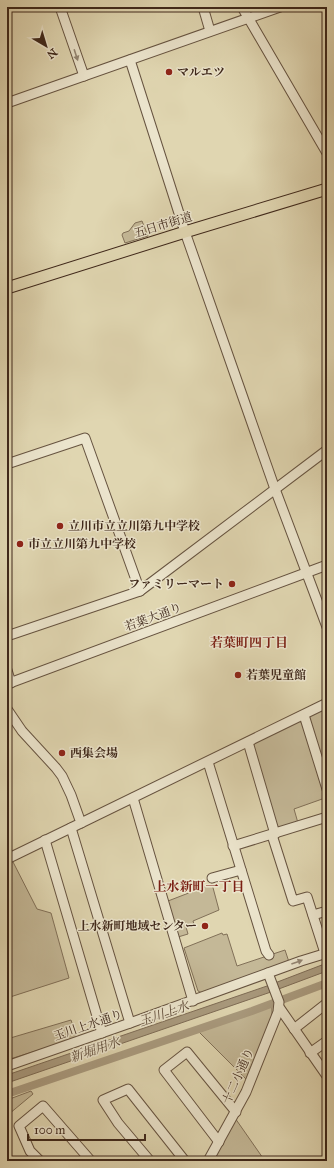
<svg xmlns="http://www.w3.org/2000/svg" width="334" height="1168" font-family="'IM FELL Great Primer','Noto Serif JP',serif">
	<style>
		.green { fill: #c4b897; stroke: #817058 }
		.water { fill: #a99a7e; stroke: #7e6c56 }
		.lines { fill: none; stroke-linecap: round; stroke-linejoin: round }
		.canal { stroke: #a99a7e; stroke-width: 8 }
		.minor-casing { stroke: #665340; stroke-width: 11 }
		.major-casing { stroke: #3e271a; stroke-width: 13 }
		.minor { stroke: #ebe4cc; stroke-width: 9 }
		.major { stroke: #e0d6b1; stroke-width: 11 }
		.oneway { fill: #948673 }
		.poi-dot { fill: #8f2418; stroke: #ebe4cc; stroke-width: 1.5 }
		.labels { text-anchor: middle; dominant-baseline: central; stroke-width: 3; stroke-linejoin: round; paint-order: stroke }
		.poi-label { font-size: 12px; font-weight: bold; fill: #3e271a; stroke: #ebe4cc; text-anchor: start }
		.street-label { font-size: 12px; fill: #3e271a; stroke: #ebe4cc }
		.neighbourhood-label { font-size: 13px; font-weight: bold; fill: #7a1f14; stroke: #ebe4cc }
		.water-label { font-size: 13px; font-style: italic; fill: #5e4a38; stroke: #ebe4cc }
	</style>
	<rect width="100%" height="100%" fill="#e0d6b1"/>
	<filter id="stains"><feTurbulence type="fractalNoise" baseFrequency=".005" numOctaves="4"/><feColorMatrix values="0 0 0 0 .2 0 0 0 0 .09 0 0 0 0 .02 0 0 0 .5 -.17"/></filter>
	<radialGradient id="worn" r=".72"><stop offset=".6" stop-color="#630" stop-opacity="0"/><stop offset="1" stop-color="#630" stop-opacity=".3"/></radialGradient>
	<g class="green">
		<path d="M 142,221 L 148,236 L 125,243 L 122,235 L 123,233 L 129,231 L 135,223 Z"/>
		<path d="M 327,707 L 327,779 L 309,719 L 310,715 Z"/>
		<path d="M 299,721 L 302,723 L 325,798 L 294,809 L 298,823 L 282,828 L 277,826 L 253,747 L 255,743 Z"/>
		<path d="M 11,858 L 37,909 L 51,913 L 69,978 L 7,998 L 7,861 Z"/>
		<path d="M 212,884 L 219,910 L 193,921 L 194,924 L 186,927 L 188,934 L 178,937 L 168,901 Z"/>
		<path d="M 222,933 L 223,935 L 227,934 L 237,966 L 285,950 L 289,962 L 202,993 L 198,991 L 184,948 Z"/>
		<path d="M 272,1005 L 272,1017 L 246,1079 L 198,1031 Z"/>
		<path d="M 71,1020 L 77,1038 L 7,1060 L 7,1039 Z"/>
		<path d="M 31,1091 L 33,1094 L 9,1114 L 7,1111 L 7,1100 Z"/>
		<path d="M 235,1118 L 265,1161 L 212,1161 Z"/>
	</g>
	<path class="water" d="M 327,963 L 327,971 L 268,993 L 7,1083 L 7,1075 L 267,986 Z"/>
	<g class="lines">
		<path class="canal" d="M 7,1094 L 252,1011 L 327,983"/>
		<g class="minor-casing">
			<g id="minor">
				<path d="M 60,7 L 84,76"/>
				<path d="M 203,7 L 210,31"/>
				<path d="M 242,7 L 327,153"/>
				<path d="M 130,60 L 185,232 L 275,489 L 327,627"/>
				<path d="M 7,103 L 280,7"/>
				<path d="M 7,464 L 85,438 L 140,591 L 327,450"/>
				<path d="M 7,636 L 140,591"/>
				<path d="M 7,670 L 11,683"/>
				<path d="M 7,684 L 327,565"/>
				<path d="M 7,709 L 22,731 L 56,768 L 62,776 L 71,795 L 81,823 L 7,859"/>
				<path d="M 304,715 L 327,789"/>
				<path d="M 248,742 L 275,834"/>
				<path d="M 208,762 L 266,951 L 269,955"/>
				<path d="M 133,798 L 193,1001"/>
				<path d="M 81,823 L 327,703"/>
				<path d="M 71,828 L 130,1023"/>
				<path d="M 272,835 L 293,901 L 307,897 L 325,953"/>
				<path d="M 45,840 L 102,1033"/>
				<path d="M 233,846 L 327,817"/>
				<path d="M 212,878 L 241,870"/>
				<path d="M 313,915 L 327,911"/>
				<path d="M 279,1007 L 327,1076"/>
				<path d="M 294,1029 L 327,1003"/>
				<path d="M 310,1053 L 327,1041"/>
				<path d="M 7,1066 L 130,1023 L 301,961 L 327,953"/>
				<path d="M 219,1142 L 164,1070 L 187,1052 L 236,1112"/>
				<path d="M 40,1161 L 30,1151 L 19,1126 L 43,1106 L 91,1161"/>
				<path d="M 150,1161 L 118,1123 L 103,1100 L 128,1089 L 185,1161"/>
				<path d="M 208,1161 L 246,1092 L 278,1012 L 279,1002 L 268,973"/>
			</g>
		</g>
		<g class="major-casing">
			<path id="major" d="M 7,288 L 185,232 L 327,189"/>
		</g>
		<use href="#minor" class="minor"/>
		<use href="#major" class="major"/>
	</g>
	<defs><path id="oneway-solid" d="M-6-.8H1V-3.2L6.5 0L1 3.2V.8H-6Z"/></defs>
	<g class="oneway">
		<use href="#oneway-solid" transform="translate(76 55) rotate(72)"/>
		<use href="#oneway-solid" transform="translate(297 962) rotate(-20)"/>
	</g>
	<g class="poi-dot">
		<circle cx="169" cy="72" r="4"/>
		<circle cx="60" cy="526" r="4"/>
		<circle cx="20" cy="544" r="4"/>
		<circle cx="232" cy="584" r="4"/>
		<circle cx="238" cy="675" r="4"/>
		<circle cx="62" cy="753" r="4"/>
		<circle cx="205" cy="926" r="4"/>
	</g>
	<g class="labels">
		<g class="poi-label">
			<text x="177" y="72">マルエツ</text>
			<text x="68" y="526">立川市立立川第九中学校</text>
			<text x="28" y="544">市立立川第九中学校</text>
			<text x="224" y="584" text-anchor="end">ファミリーマート</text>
			<text x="246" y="675">若葉児童館</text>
			<text x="70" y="753">西集会場</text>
			<text x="197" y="926" text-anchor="end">上水新町地域センター</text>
		</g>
		<g class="street-label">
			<text transform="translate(163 225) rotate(-17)">五日市街道</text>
			<text transform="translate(153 617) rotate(-20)">若葉大通り</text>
			<text transform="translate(88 1025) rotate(-19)">玉川上水通り</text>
			<text transform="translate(238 1076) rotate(-66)">十二小通り</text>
		</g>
		<g class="neighbourhood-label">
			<text x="249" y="643">若葉町四丁目</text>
			<text x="199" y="887">上水新町一丁目</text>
		</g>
		<g class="water-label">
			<text transform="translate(164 1014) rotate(-19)">玉川上水</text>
			<text transform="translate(95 1050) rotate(-19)">新堀用水</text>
		</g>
	</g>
	<rect width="334" height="1168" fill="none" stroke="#e0d6b1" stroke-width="24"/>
	<rect x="8" y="8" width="318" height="1152" fill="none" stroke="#3e271a" stroke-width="2"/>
	<rect x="12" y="12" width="310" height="1144" fill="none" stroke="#3e271a"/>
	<g transform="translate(46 46) rotate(142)" stroke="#ebe4cc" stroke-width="3" paint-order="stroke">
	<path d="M0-3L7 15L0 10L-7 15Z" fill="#3e271a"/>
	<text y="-6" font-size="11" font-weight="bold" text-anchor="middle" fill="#3e271a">N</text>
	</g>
	<path d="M28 1134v6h117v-6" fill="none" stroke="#3e271a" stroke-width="2"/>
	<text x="34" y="1134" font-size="12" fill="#3e271a" stroke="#ebe4cc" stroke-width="3" paint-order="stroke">100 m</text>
	<rect width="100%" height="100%" filter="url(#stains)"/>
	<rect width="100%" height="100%" fill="url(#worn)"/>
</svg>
